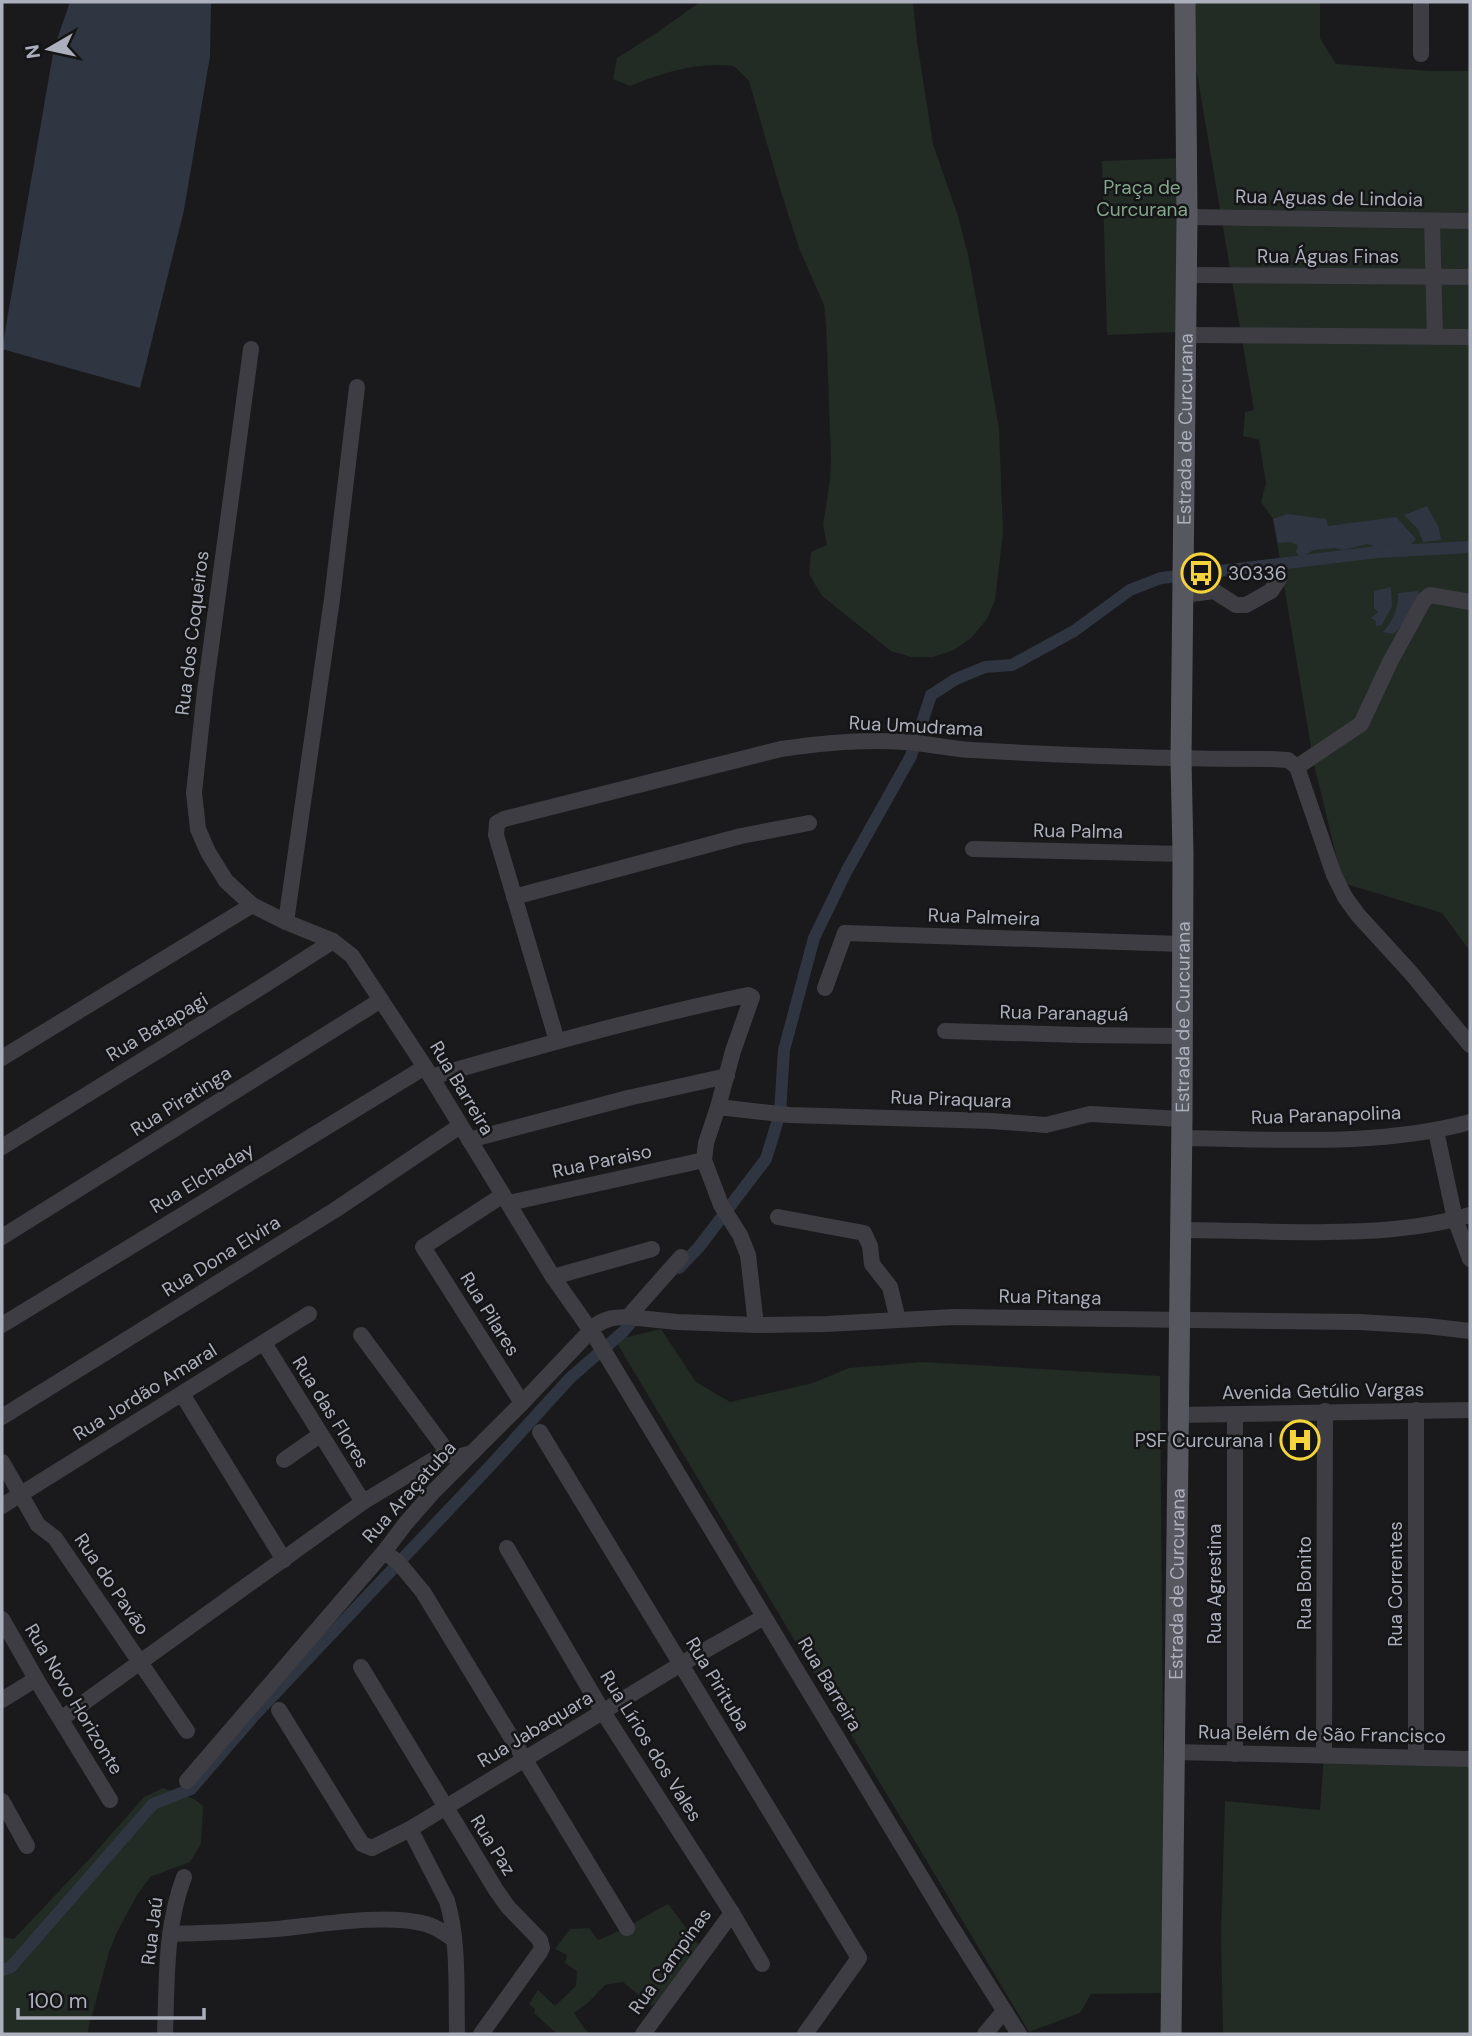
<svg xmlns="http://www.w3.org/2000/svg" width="1472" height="2036" font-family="'DM Sans',sans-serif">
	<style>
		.green { fill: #222b24 }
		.water { fill: #2f3641 }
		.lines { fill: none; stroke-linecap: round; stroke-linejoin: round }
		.canal { stroke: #2f3641; stroke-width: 12 }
		.minor { stroke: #3d3d43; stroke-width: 16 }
		.major { stroke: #575760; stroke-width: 21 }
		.labels { text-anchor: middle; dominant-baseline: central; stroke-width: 5; stroke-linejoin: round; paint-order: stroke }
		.park-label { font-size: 19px; fill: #84a78b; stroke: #151517 }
		.street-label { font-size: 19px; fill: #acafbc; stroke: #151517 }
		.poi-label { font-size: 19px; fill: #acafbc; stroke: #151517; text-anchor: start }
	</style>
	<rect width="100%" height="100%" fill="#1a1a1c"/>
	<g class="green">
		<path d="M 700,2 L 913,2 L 917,41 L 933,144 L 958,216 L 969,259 L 999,428 L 1003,533 L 995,600 L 987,619 L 971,638 L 954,650 L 933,657 L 911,657 L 891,651 L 822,596 L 809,574 L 811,552 L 827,545 L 823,525 L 830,480 L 831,458 L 826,325 L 824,305 L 799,248 L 778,182 L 749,81 L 734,66 C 696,62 666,72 630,86 L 613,79 L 617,58 L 655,34 Z"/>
		<path d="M 1195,2 L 1320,2 L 1320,38 L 1336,64 L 1430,71 L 1470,71 L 1470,951 L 1442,913 L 1343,883 L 1314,765 L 1273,519 L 1261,502 L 1266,483 L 1259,440 L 1243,436 L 1245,412 L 1254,410 L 1195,62 Z"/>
		<path d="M 1180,158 L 1178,332 L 1107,335 L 1102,161 Z"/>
		<path d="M 661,1329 L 696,1382 L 730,1402 L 813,1383 L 849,1368 L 923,1362 L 1160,1376 L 1165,1993 L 1091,1994 L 1080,2013 L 1029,2032 L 615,1340 Z"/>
		<path d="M 1324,1755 L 1470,1763 L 1470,2034 L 1223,2034 L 1221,1936 L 1225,1801 L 1320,1810 Z"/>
		<path d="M 163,1788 L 194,1799 L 203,1806 L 201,1844 L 190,1862 L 150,1877 L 137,1895 L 117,1932 L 109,1952 L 87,2034 L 2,2034 L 2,1937 L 14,1939 L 93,1855 L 144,1797 Z"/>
		<path d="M 668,1904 L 699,1945 L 674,1985 L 652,2006 L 623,1982 L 605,1985 L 589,2002 L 574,2013 L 584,2028 L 590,2034 L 557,2034 L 534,2013 L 535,2009 L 529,2004 L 538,1990 L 555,2006 L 576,1986 L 577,1971 L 565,1963 L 567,1955 L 555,1949 L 570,1929 L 589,1928 L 598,1940 C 623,1931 645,1916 668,1904 Z"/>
	</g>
	<g class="water">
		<path d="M 70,2 L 211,2 L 210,56 L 184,210 L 140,388 L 2,349 L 54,48 Z"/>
		<path d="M 1427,506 L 1439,528 L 1441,540 L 1423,542 L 1418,529 L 1404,515 Z"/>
		<path d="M 1287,514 L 1326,519 L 1328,526 L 1396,517 L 1416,539 L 1409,546 L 1391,545 L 1383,549 L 1367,544 L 1344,550 L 1335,548 L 1314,550 L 1301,557 L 1296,552 L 1298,545 L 1290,542 L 1278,543 L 1273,519 Z"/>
		<path d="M 1391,587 L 1392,606 L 1382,625 L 1376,626 L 1376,621 L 1371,618 L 1378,612 L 1374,608 L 1374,591 Z"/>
		<path d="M 1419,591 C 1414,608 1407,622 1393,634 L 1383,632 C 1393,621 1399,608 1398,593 Z"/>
	</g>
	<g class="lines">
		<g class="canal">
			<path d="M 679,1268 L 699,1247 L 766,1159 L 780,1113 L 784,1050 L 814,938 L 846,872 L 911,756 L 931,695 L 956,679 L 985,667 L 1012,665 L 1074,631 L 1130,590 L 1161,578 L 1378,552 L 1470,547"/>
			<path d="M 2,1970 L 11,1967 L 153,1804 L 191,1789 L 253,1717 L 491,1465 L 570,1378 L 623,1332 L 639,1313"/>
		</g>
		<g class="minor">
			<path d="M 1421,54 L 1421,2"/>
			<path d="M 1187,217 L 1470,221"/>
			<path d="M 1432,221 L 1435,337"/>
			<path d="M 1186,275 L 1470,277"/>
			<path d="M 1186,335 L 1470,337"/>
			<path d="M 251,349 L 205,691 L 194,793 L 198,829 L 208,852 L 226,881 L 252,905 L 286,922 L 333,941 L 352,956 L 425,1067 L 553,1277 L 596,1338 L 947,1920 L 1019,2034"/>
			<path d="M 1184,595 L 1214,591 L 1236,605 L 1246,605 L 1271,591 L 1279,579"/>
			<path d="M 1297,767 L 1334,875 L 1345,897 L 1358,915 L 1411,973 L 1470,1045"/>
			<path d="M 1297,767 L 1361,724 L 1390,662 L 1424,600 L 1430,595 L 1470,602"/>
			<path d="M 973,849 L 1183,854"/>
			<path d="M 514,897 L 741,836 L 809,823"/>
			<path d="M 286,922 L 332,599 L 357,387"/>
			<path d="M 825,988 L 845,933 L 1181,944"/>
			<path d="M 945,1031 L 1079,1035 L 1181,1036"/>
			<path d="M 557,1041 L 496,835 L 497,823 L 504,819 L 781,749 C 822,743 862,739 904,742 C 927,743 949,749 972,750 C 1072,756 1171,759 1271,759 L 1288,760 L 1297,767"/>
			<path d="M 2,1058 L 252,905"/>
			<path d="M 431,1077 C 536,1047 641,1017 748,995 L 752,997 L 733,1051 L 718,1107 L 706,1143 L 704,1160 L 721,1205 L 740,1235 L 748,1255 L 756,1325"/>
			<path d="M 718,1107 L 789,1115 L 992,1121 L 1046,1125 L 1090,1114 L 1182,1119"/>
			<path d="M 1436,1131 L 1455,1219 L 1470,1259"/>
			<path d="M 1181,1138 C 1275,1139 1380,1147 1470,1122"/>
			<path d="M 469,1140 L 628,1098 L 727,1076"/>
			<path d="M 2,1147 L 263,986 L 333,941"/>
			<path d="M 503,1195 L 423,1247 L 522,1403"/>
			<path d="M 509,1203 L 704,1160"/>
			<path d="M 778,1217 L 864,1233 L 870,1246 L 872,1264 L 890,1287 L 898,1320"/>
			<path d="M 1180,1230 C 1271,1230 1383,1241 1470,1215"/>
			<path d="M 2,1237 L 381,1000"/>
			<path d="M 553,1277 L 652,1249"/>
			<path d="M 628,1317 L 677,1322 L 756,1325 L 827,1324 L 953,1317 L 1359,1322 L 1427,1326 L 1470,1331"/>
			<path d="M 2,1325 L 425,1067"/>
			<path d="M 361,1335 L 449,1454"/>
			<path d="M 264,1343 L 363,1502"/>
			<path d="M 182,1394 L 284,1560"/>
			<path d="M 1416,1410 L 1416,1757"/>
			<path d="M 1177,1415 L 1470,1410"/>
			<path d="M 1235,1415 L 1235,1754"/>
			<path d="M 2,1417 L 335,1210 L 460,1126"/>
			<path d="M 540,1432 L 859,1958 L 805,2034"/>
			<path d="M 284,1460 L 320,1435"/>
			<path d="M 2,1462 L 38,1525 L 55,1538 L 187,1731"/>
			<path d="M 2,1506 L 309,1314"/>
			<path d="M 507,1548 L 603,1712 L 732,1913 L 762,1964"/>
			<path d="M 384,1552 L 398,1562 L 423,1592 L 627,1928"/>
			<path d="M 2,1619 L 39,1684 L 110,1800"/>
			<path d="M 361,1667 L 496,1890 L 508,1907 L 540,1940 L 542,1948 L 540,1952 L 481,2034"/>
			<path d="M 2,1700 L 36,1679"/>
			<path d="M 279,1710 L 362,1844 L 372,1848 L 410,1829 L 681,1664 L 764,1617"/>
			<path d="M 61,1719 L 363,1502 L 431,1461 L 449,1454 L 457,1457 L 472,1453"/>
			<path d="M 1174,1752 L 1470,1759"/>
			<path d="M 1324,1755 L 1325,1411"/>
			<path d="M 187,1781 L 384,1552 L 406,1523 L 434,1491 L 522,1403 L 596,1325 C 607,1318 615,1317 628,1317 L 681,1257"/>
			<path d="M 2,1801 L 27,1846"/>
			<path d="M 410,1829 L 447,1901 C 459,1940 456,1993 457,2034"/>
			<path d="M 170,1934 C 205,1933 241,1932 277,1929 C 318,1925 386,1913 426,1924 C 436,1927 445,1933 453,1939"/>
			<path d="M 165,2034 C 167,1981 165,1927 184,1877"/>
			<path d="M 643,2034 L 732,1913"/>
			<path d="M 985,2034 L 1004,2011"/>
		</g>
		<path class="major" id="s1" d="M 1171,2034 L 1182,1119 L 1183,854 L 1181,759 L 1187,217 L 1185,2"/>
	</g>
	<defs>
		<g id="bus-ring" transform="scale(2.0125)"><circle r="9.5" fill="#151517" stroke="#f4d33b" stroke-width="1.5"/><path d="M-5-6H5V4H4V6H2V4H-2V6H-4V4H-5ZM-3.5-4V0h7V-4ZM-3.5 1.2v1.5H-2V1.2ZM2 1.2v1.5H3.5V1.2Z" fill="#f4d33b"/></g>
		<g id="hospital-ring" transform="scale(2.0125)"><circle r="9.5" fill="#151517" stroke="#f4d33b" stroke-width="1.5"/><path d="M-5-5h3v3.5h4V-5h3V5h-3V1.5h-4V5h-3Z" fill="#f4d33b"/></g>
	</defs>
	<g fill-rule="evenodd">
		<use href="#bus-ring" x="1201" y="573"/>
		<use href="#hospital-ring" x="1300" y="1440"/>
	</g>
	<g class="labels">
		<g class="park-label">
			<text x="1142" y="187">Praça de<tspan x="1142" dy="22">Curcurana</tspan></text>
		</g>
		<g class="street-label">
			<text transform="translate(1329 198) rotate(1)">Rua Aguas de Lindoia</text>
			<text x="1328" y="256">Rua Águas Finas</text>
			<text stroke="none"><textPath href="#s1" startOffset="1605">Estrada de Curcurana</textPath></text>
			<text transform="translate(192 633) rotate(-83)">Rua dos Coqueiros</text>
			<text transform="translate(916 726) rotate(3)">Rua Umudrama</text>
			<text transform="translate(1078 831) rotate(1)">Rua Palma</text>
			<text transform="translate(984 917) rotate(2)">Rua Palmeira</text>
			<text transform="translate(1064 1013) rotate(1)">Rua Paranaguá</text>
			<text stroke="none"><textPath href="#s1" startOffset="1017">Estrada de Curcurana</textPath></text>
			<text transform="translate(157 1027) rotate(-31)">Rua Batapagi</text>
			<text transform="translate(462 1088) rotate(59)">Rua Barreira</text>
			<text transform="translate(951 1099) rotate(2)">Rua Piraquara</text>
			<text transform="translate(181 1101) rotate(-32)">Rua Piratinga</text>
			<text transform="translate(1326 1115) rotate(-2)">Rua Paranapolina</text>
			<text transform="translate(602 1161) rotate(-12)">Rua Paraiso</text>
			<text transform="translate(202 1178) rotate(-31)">Rua Elchaday</text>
			<text transform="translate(221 1256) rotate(-32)">Rua Dona Elvira</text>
			<text transform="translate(1050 1297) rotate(1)">Rua Pitanga</text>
			<text transform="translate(490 1314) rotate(58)">Rua Pilares</text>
			<text transform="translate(1323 1391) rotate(-1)">Avenida Getúlio Vargas</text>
			<text transform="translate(145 1392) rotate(-32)">Rua Jordão Amaral</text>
			<text transform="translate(331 1412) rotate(58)">Rua das Flores</text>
			<text transform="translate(409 1492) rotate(-48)">Rua Araçatuba</text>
			<text transform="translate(1304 1583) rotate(-90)">Rua Bonito</text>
			<text transform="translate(112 1584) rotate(56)">Rua do Pavão</text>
			<text transform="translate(1214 1584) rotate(-90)">Rua Agrestina</text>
			<text transform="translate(1395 1584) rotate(-90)">Rua Correntes</text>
			<text stroke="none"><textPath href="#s1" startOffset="450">Estrada de Curcurana</textPath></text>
			<text transform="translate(718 1684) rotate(59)">Rua Pirituba</text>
			<text transform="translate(830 1684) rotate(59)">Rua Barreira</text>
			<text transform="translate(74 1699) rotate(59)">Rua Novo Horizonte</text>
			<text transform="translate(535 1729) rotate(-31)">Rua Jabaquara</text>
			<text transform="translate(1322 1734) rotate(1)">Rua Belém de São Francisco</text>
			<text transform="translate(651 1746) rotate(58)">Rua Lírios dos Vales</text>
			<text transform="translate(493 1845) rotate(58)">Rua Paz</text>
			<text transform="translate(152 1931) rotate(-83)">Rua Jaú</text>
			<text transform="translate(670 1961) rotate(-54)">Rua Campinas</text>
		</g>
		<g class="poi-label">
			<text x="1228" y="573">30336</text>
			<text x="1273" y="1440" text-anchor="end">PSF Curcurana I</text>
		</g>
	</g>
	<rect width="1472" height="2036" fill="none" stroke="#acafbc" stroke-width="7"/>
	<g transform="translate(49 49) rotate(261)" stroke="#151517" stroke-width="5" paint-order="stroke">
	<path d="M0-5L12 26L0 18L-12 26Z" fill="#acafbc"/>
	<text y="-10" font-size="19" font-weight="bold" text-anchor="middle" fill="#acafbc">N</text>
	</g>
	<path d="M18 2008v10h186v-10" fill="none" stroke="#acafbc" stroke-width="3.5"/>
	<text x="28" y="2008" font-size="21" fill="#acafbc" stroke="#151517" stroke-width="5" paint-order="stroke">100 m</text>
</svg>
